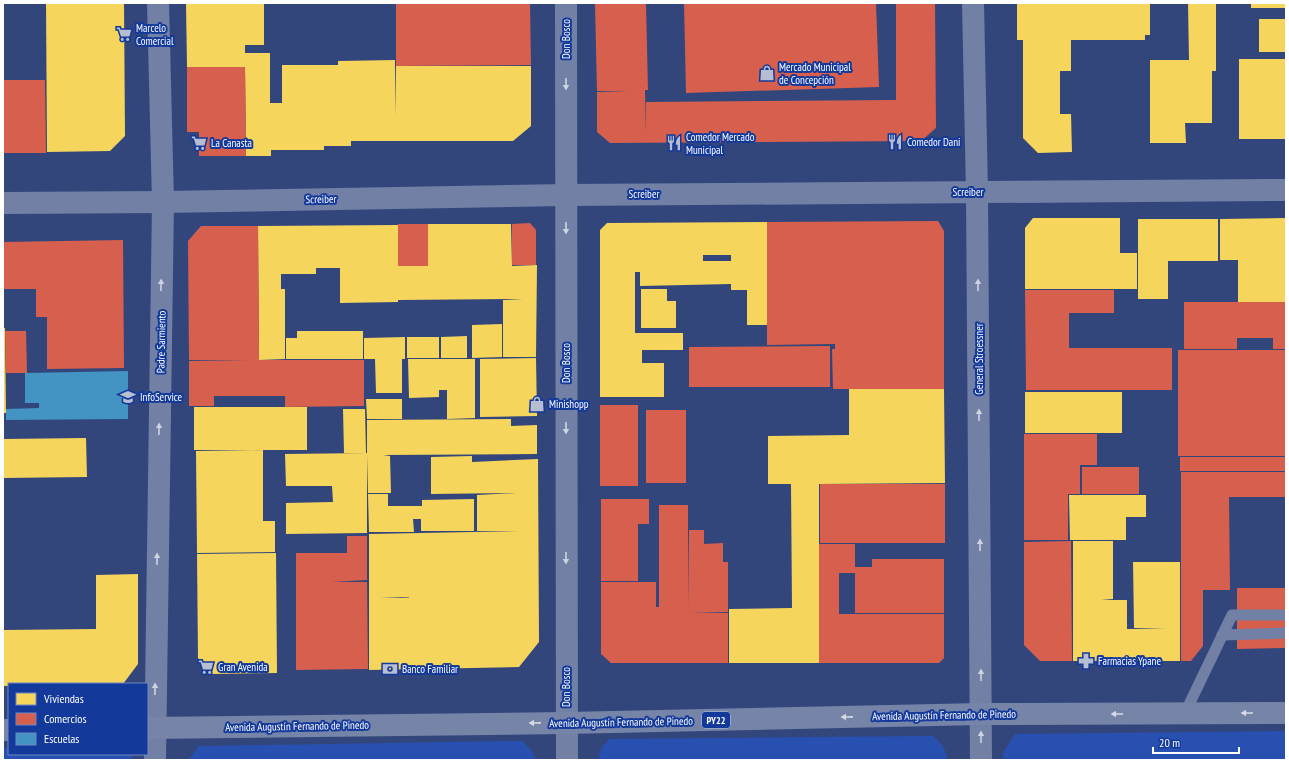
<svg xmlns="http://www.w3.org/2000/svg" width="1289" height="763" font-family="'PT Sans Narrow',sans-serif">
	<style>
		.green { fill: #2850b1 }
		.homes { fill: #f6d55c; fill-rule: evenodd }
		.shops { fill: #d6604d }
		.schools { fill: #4393c3 }
		.lines { fill: none; stroke-linecap: round; stroke-linejoin: round }
		.service { stroke: #7280a6; stroke-width: 11 }
		.minor { stroke: #7280a6; stroke-width: 22 }
		.trunk { stroke: #7684a8; stroke-width: 22 }
		.oneway { fill: #ced3e0 }
		.oneway2 { fill: #d6dae5 }
		.labels { text-anchor: middle; dominant-baseline: central; stroke-width: 4; stroke-linejoin: round; paint-order: stroke }
		.shield { fill: #13399b; stroke: #b8c4e1; stroke-width: 1 }
		.shield-label { font-size: 10px; font-weight: bold; fill: #fff }
		.poi-label { font-size: 11px; fill: #fff; stroke: #13399b; text-anchor: start }
		.street-label { font-size: 11px; fill: #fff; stroke: #13399b }
	</style>
	<rect width="100%" height="100%" fill="#32467c"/>
	<g class="green">
		<path d="M 1286,731 L 1286,760 L 1003,760 L 1003,753 L 1015,734 Z"/>
		<path d="M 925,736 L 933,736 C 941,743 946,748 947,760 L 598,760 L 602,747 L 610,739 Z"/>
		<path d="M 514,741 L 522,741 L 531,750 L 536,760 L 188,760 L 199,746 Z"/>
		<path d="M 3,748 L 9,748 L 9,754 L 130,754 L 134,760 L 3,760 Z"/>
	</g>
	<g class="homes">
		<path d="M 46,3 L 124,3 L 125,136 L 110,151 L 47,152 Z"/>
		<path d="M 186,3 L 264,3 L 264,45 L 245,45 L 245,53 L 270,53 L 270,103 L 282,103 L 282,65 L 338,65 L 338,61 L 395,60 L 395,116 L 396,66 L 531,66 L 531,126 L 513,141 L 351,141 L 351,146 L 324,146 L 324,150 L 271,150 L 271,156 L 246,156 L 245,67 L 187,67 Z"/>
		<path d="M 1017,3 L 1150,3 L 1150,35 L 1145,35 L 1145,40 L 1071,40 L 1071,71 L 1060,71 L 1060,114 L 1071,114 L 1072,152 L 1038,153 L 1023,138 L 1023,40 L 1017,40 Z"/>
		<path d="M 1188,3 L 1216,3 L 1216,71 L 1212,71 L 1212,123 L 1185,123 L 1186,143 L 1150,143 L 1150,60 L 1189,60 Z"/>
		<rect x="1251" y="3" width="35" height="5"/>
		<rect x="1259" y="19" width="27" height="33"/>
		<rect x="1239" y="59" width="47" height="80"/>
		<path d="M 1033,218 L 1120,218 L 1120,253 L 1137,253 L 1137,289 L 1025,289 L 1025,228 Z"/>
		<path d="M 1286,218 L 1286,302 L 1238,302 L 1238,260 L 1220,260 L 1220,219 Z"/>
		<path d="M 1138,219 L 1218,219 L 1218,261 L 1168,261 L 1168,299 L 1138,299 Z"/>
		<path d="M 767,222 L 767,325 L 747,325 L 747,290 L 731,290 L 731,284 L 640,286 L 640,272 L 635,272 L 635,333 L 683,333 L 683,350 L 642,350 L 642,363 L 664,363 L 664,397 L 600,397 L 600,230 L 607,223 ZM 703,255 L 731,255 L 731,261 L 703,261 Z"/>
		<path d="M 428,224 L 511,224 L 512,266 L 537,265 L 536,357 L 503,357 L 503,300 L 523,299 L 398,300 L 398,302 L 340,303 L 340,268 L 316,268 L 316,274 L 281,274 L 281,289 L 285,289 L 285,359 L 259,360 L 258,226 L 398,225 L 398,266 L 428,266 Z"/>
		<path d="M 641,289 L 667,289 L 667,301 L 676,301 L 676,328 L 641,328 Z"/>
		<path d="M 502,324 L 502,357 L 472,358 L 472,325 Z"/>
		<path d="M 3,328 L 5,328 L 6,413 L 3,413 Z"/>
		<path d="M 297,331 L 363,331 L 363,359 L 286,359 L 286,338 L 297,338 Z"/>
		<path d="M 467,336 L 467,358 L 441,358 L 441,337 Z"/>
		<path d="M 405,337 L 405,359 L 402,359 L 402,393 L 376,393 L 375,359 L 364,359 L 364,338 Z"/>
		<rect x="407" y="337" width="32" height="21"/>
		<path d="M 536,358 L 537,416 L 480,417 L 480,359 Z"/>
		<path d="M 408,359 L 475,359 L 475,418 L 447,419 L 447,390 L 439,390 L 439,397 L 409,398 Z"/>
		<path d="M 849,389 L 944,389 L 945,483 L 819,484 L 819,663 L 729,663 L 729,609 L 792,608 L 791,484 L 768,484 L 768,436 L 849,435 Z"/>
		<rect x="1025" y="392" width="97" height="41"/>
		<path d="M 366,399 L 402,399 L 402,419 L 367,419 Z"/>
		<rect x="194" y="407" width="113" height="43"/>
		<path d="M 343,409 L 365,409 L 366,453 L 344,453 Z"/>
		<path d="M 511,419 L 511,426 L 537,425 L 537,454 L 383,455 L 390,456 L 391,493 L 368,493 L 367,455 L 367,533 L 286,534 L 286,503 L 333,502 L 332,486 L 286,486 L 285,454 L 367,453 L 367,420 Z"/>
		<path d="M 86,438 L 87,477 L 3,478 L 3,439 Z"/>
		<path d="M 263,450 L 263,521 L 275,521 L 275,552 L 197,553 L 196,451 Z"/>
		<path d="M 472,456 L 472,462 L 538,459 L 539,642 L 519,667 L 369,670 L 369,534 L 519,531 L 477,531 L 477,495 L 516,493 L 431,494 L 431,457 ZM 409,587 L 409,598 L 380,598 L 409,597 Z"/>
		<path d="M 368,494 L 388,494 L 388,506 L 422,506 L 422,500 L 474,499 L 474,531 L 421,531 L 421,519 L 413,519 L 414,532 L 369,532 Z"/>
		<path d="M 1069,495 L 1146,495 L 1146,517 L 1126,517 L 1126,540 L 1070,540 Z"/>
		<path d="M 1073,541 L 1113,541 L 1113,599 L 1101,600 L 1127,600 L 1127,629 L 1165,629 L 1134,628 L 1133,562 L 1180,562 L 1180,661 L 1073,661 Z"/>
		<path d="M 276,553 L 277,673 L 212,674 L 198,658 L 197,554 Z"/>
		<path d="M 138,574 L 138,664 L 123,684 L 9,684 L 9,686 L 3,686 L 3,630 L 96,629 L 96,575 Z"/>
	</g>
	<g class="shops">
		<path d="M 396,3 L 530,3 L 531,65 L 396,66 Z"/>
		<path d="M 595,3 L 646,3 L 648,90 L 645,90 L 646,134 L 646,102 L 896,100 L 896,3 L 935,3 L 936,128 L 921,141 L 610,143 L 597,132 L 597,92 L 629,91 L 597,91 Z"/>
		<path d="M 684,3 L 876,3 L 879,87 L 686,93 Z"/>
		<path d="M 187,67 L 245,67 L 246,156 L 199,156 L 199,132 L 187,132 Z"/>
		<path d="M 3,80 L 45,80 L 46,153 L 3,153 Z"/>
		<path d="M 938,221 L 944,231 L 944,389 L 833,389 L 832,349 L 835,349 L 835,344 L 767,345 L 767,222 Z"/>
		<path d="M 530,223 L 536,230 L 536,265 L 512,265 L 512,224 Z"/>
		<rect x="398" y="224" width="30" height="42"/>
		<path d="M 201,226 L 258,226 L 259,360 L 364,360 L 364,406 L 285,407 L 285,396 L 214,396 L 214,406 L 189,406 L 189,361 L 248,360 L 189,360 L 188,241 Z"/>
		<path d="M 123,240 L 124,368 L 47,369 L 47,317 L 36,317 L 36,289 L 3,289 L 3,242 Z"/>
		<path d="M 1025,290 L 1114,290 L 1114,313 L 1069,313 L 1069,348 L 1172,348 L 1172,390 L 1026,390 Z"/>
		<path d="M 1184,302 L 1286,302 L 1286,349 L 1273,349 L 1273,338 L 1237,338 L 1237,349 L 1184,349 Z"/>
		<path d="M 5,331 L 26,331 L 27,373 L 6,373 Z"/>
		<path d="M 830,346 L 830,387 L 689,387 L 689,347 Z"/>
		<rect x="1178" y="350" width="108" height="106"/>
		<rect x="600" y="405" width="38" height="81"/>
		<rect x="646" y="410" width="40" height="73"/>
		<path d="M 1024,434 L 1097,434 L 1097,465 L 1080,465 L 1080,494 L 1068,494 L 1068,540 L 1024,540 Z"/>
		<rect x="1180" y="457" width="105" height="14"/>
		<rect x="1082" y="467" width="57" height="27"/>
		<path d="M 1181,472 L 1286,472 L 1286,497 L 1229,497 L 1230,590 L 1203,590 L 1203,646 L 1191,661 L 1181,661 Z"/>
		<rect x="820" y="484" width="125" height="59"/>
		<path d="M 601,499 L 649,499 L 649,524 L 638,524 L 638,581 L 601,581 Z"/>
		<path d="M 659,505 L 688,505 L 688,607 L 689,530 L 704,530 L 704,544 L 723,543 L 723,562 L 728,562 L 728,612 L 689,613 L 728,613 L 728,663 L 611,663 L 601,654 L 601,582 L 656,582 L 656,607 L 659,607 Z"/>
		<path d="M 347,536 L 367,536 L 367,580 L 332,582 L 367,582 L 368,669 L 296,670 L 296,553 L 347,553 Z"/>
		<path d="M 1071,541 L 1072,661 L 1040,661 L 1024,645 L 1024,542 Z"/>
		<path d="M 819,544 L 855,544 L 855,567 L 872,567 L 872,559 L 944,559 L 944,613 L 855,613 L 855,573 L 839,573 L 839,614 L 944,614 L 944,658 L 939,663 L 819,663 Z"/>
		<path d="M 1237,588 L 1286,588 L 1286,648 L 1237,649 Z"/>
	</g>
	<path class="schools" d="M 128,371 L 128,419 L 6,420 L 6,409 L 39,408 L 39,403 L 25,403 L 25,373 Z"/>
	<g class="lines">
		<g class="service">
			<path d="M 1222,635 L 1286,633"/>
			<path d="M 1185,713 L 1232,615 L 1286,615"/>
		</g>
		<g class="minor">
			<path d="M 566,3 L 567,760"/>
			<path d="M 973,3 L 977,192 L 981,760"/>
			<path d="M 3,203 L 163,202 L 566,195 L 1286,190"/>
			<path d="M 155,760 L 163,202 L 158,3"/>
		</g>
		<g class="trunk">
			<path d="M 147,728 L 566,723 L 981,714 L 1286,713"/>
			<path d="M 3,730 L 9,730"/>
		</g>
	</g>
	<defs><path id="oneway-solid" d="M-6-.8H1V-3.2L6.5 0L1 3.2V.8H-6Z"/></defs>
	<g class="oneway">
		<use href="#oneway-solid" transform="translate(566 84) rotate(90)"/>
		<use href="#oneway-solid" transform="translate(566 228) rotate(90)"/>
		<use href="#oneway-solid" transform="translate(161 285) rotate(-89)"/>
		<use href="#oneway-solid" transform="translate(978 285) rotate(-90)"/>
		<use href="#oneway-solid" transform="translate(979 415) rotate(-90)"/>
		<use href="#oneway-solid" transform="translate(566 428) rotate(90)"/>
		<use href="#oneway-solid" transform="translate(159 429) rotate(-89)"/>
		<use href="#oneway-solid" transform="translate(980 545) rotate(-90)"/>
		<use href="#oneway-solid" transform="translate(566 558) rotate(90)"/>
		<use href="#oneway-solid" transform="translate(157 559) rotate(-89)"/>
		<use href="#oneway-solid" transform="translate(981 675) rotate(-90)"/>
		<use href="#oneway-solid" transform="translate(155 689) rotate(-89)"/>
		<use href="#oneway-solid" transform="translate(981 737) rotate(-90)"/>
	</g>
	<g class="oneway2">
		<use href="#oneway-solid" transform="translate(1247 713) rotate(180)"/>
		<use href="#oneway-solid" transform="translate(1117 714) rotate(180)"/>
		<use href="#oneway-solid" transform="translate(847 717) rotate(179)"/>
		<use href="#oneway-solid" transform="translate(535 723) rotate(179)"/>
	</g>
	<defs>
		<g id="supermarket-bare" transform="scale(1.2)"><path d="M-6-5.5h2.5l.6 2H6L4.5 2H-2.5L-4.4-4H-6ZM-1.5 3.2a1.3 1.3 0 1 0 .1 0ZM3 3.2a1.3 1.3 0 1 0 .1 0Z" fill="#b7bed1" stroke="#13399b" stroke-width="2.5" paint-order="stroke"/></g>
		<g id="shop-bare" transform="scale(1.2)"><path d="M-5-2.5h2.3a2.7 3.5 0 0 1 5.4 0H5L5.5 6h-11ZM-1.5-2.5h3a1.5 2.3 0 0 0-3 0Z" fill="#b7bed1" stroke="#13399b" stroke-width="2.5" paint-order="stroke"/></g>
		<g id="restaurant-bare" transform="scale(1.2)"><path d="M-5-6h1v4h1v-4h1v4h1v-4h1v5L-1.5 .5V6h-2V.5L-5-1ZM5-6V6H3V1.5H1.5Q1.5-4 5-6Z" fill="#b7bed1" stroke="#13399b" stroke-width="2.5" paint-order="stroke"/></g>
		<g id="school-bare" transform="scale(1.2)"><path d="M0-5L7-2L0 1L-7-2ZM-4 1L0 2.5L4 1V4Q0 6-4 4Z" fill="#b7bed1" stroke="#13399b" stroke-width="2.5" paint-order="stroke"/></g>
		<g id="pharmacy-bare" transform="scale(1.2)"><path d="M-2-6h4v4h4v4h-4v4h-4v-4h-4v-4h4Z" fill="#b7bed1" stroke="#13399b" stroke-width="2.5" paint-order="stroke"/></g>
		<g id="bank-bare" transform="scale(1.2)"><path d="M-6-4H6V4H-6ZM0-2.3a2.3 2.3 0 1 0 0 4.6a2.3 2.3 0 1 0 0-4.6Z" fill="#b7bed1" stroke="#13399b" stroke-width="2.5" paint-order="stroke"/></g>
	</defs>
	<g fill-rule="evenodd">
		<use href="#supermarket-bare" x="124" y="34"/>
		<use href="#shop-bare" x="767" y="73"/>
		<use href="#restaurant-bare" x="895" y="142"/>
		<use href="#supermarket-bare" x="199" y="143"/>
		<use href="#restaurant-bare" x="674" y="143"/>
		<use href="#school-bare" x="128" y="397"/>
		<use href="#shop-bare" x="537" y="404"/>
		<use href="#pharmacy-bare" x="1086" y="661"/>
		<use href="#supermarket-bare" x="206" y="667"/>
		<use href="#bank-bare" x="390" y="669"/>
	</g>
	<g class="labels">
		<rect class="shield" x="702" y="712" width="28" height="16" rx="3"/>
		<g class="shield-label">
			<text x="716" y="720">PY22</text>
		</g>
		<g class="poi-label">
			<text x="136" y="28">Marcelo<tspan x="136" dy="13">Comercial</tspan></text>
			<text x="779" y="67">Mercado Municipal<tspan x="779" dy="13">de Concepción</tspan></text>
			<text x="686" y="137">Comedor Mercado<tspan x="686" dy="13">Municipal</tspan></text>
			<text x="907" y="142">Comedor Dani</text>
			<text x="211" y="143">La Canasta</text>
			<text x="140" y="397">InfoService</text>
			<text x="549" y="404">Minishopp</text>
			<text x="1098" y="661">Farmacias Ypane</text>
			<text x="218" y="667">Gran Avenida</text>
			<text x="402" y="669">Banco Familiar</text>
		</g>
		<g class="street-label">
			<text transform="translate(566 39) rotate(-90)">Don Bosco</text>
			<text x="968" y="192">Screiber</text>
			<text x="644" y="194">Screiber</text>
			<text transform="translate(321 199) rotate(-1)">Screiber</text>
			<text transform="translate(161 342) rotate(-89)">Padre Sarmiento</text>
			<text transform="translate(979 359) rotate(-90)">General Stroessner</text>
			<text transform="translate(566 363) rotate(-90)">Don Bosco</text>
			<text transform="translate(566 687) rotate(-90)">Don Bosco</text>
			<text transform="translate(944 715) rotate(-1)">Avenida Augustín Fernando de Pinedo</text>
			<text transform="translate(621 722) rotate(-1)">Avenida Augustín Fernando de Pinedo</text>
			<text transform="translate(297 726) rotate(-1)">Avenida Augustín Fernando de Pinedo</text>
		</g>
	</g>
	<rect width="1289" height="763" fill="none" stroke="#ffffff" stroke-width="8"/>
	<rect x="8" y="683" width="140" height="72" fill="#13399b" stroke="#7188c3"/>
	<rect x="16" y="693" width="20" height="12" fill="#f6d55c" stroke="#7188c3"/>
	<text x="44" y="703" font-size="12" fill="#ffffff">Viviendas</text>
	<rect x="16" y="713" width="20" height="12" fill="#d6604d" stroke="#7188c3"/>
	<text x="44" y="723" font-size="12" fill="#ffffff">Comercios</text>
	<rect x="16" y="733" width="20" height="12" fill="#4393c3" stroke="#7188c3"/>
	<text x="44" y="743" font-size="12" fill="#ffffff">Escuelas</text>
	<path d="M1153 747v6h86v-6" fill="none" stroke="#ffffff" stroke-width="2"/>
	<text x="1159" y="747" font-size="12" fill="#ffffff" stroke="#13399b" stroke-width="3" paint-order="stroke">20 m</text>
</svg>
